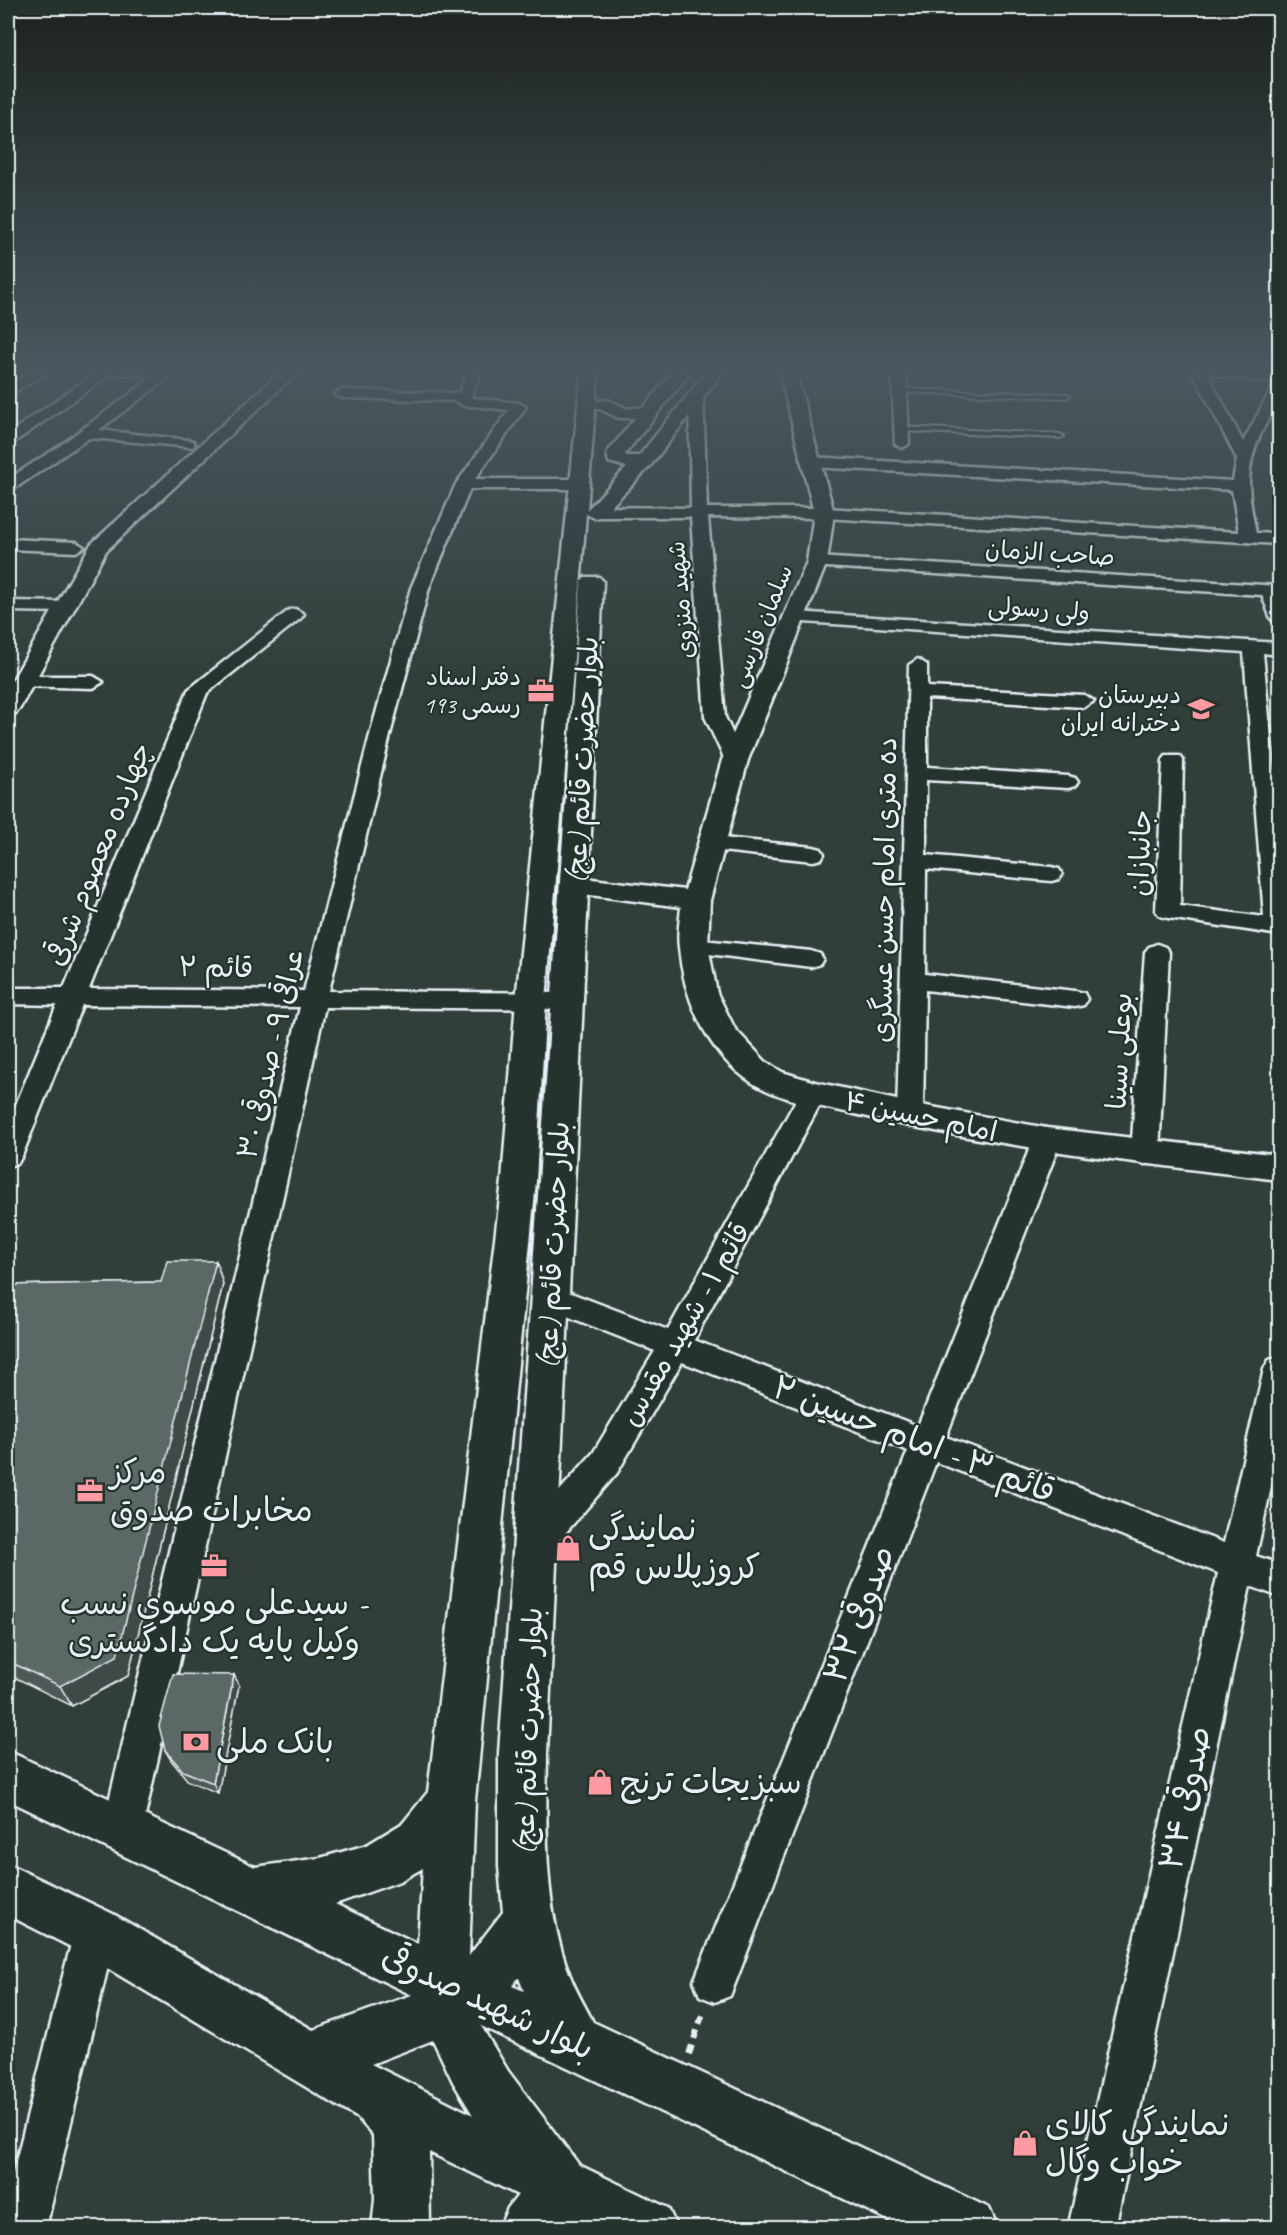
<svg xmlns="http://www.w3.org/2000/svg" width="1287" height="2235" font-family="Caveat,'Playpen Sans Arabic',sans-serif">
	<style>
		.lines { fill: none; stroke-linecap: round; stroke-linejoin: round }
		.service-casing { stroke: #e8f1f8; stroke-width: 4 }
		.minor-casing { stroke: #e8f1f8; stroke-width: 5 }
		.tertiary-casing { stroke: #e8f1f8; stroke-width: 5 }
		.secondary-casing { stroke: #e8f1f8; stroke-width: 5 }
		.path { stroke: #e8f1f8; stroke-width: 6; stroke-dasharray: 9 7; stroke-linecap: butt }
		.service { fill: #26332d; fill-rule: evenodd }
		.minor { fill: #26332d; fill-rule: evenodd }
		.tertiary { fill: #26332d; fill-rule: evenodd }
		.secondary { fill: #26332d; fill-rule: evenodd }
		.wall { fill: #4f5957; stroke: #e8f1f8; stroke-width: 1.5 }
		.shaded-wall { fill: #404947; stroke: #e8f1f8; stroke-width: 1.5 }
		.building { fill: #5c6865; stroke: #e8f1f8; stroke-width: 1.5 }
		.labels { text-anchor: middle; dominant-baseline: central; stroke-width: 4.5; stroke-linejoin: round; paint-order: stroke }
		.far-street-label { font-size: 24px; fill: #e8f1f8; stroke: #26332d }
		.far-poi-label { font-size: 24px; fill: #e8f1f8; stroke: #26332d; text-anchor: end }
		.street-label { font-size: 28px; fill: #e8f1f8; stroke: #26332d }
		.near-street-label { font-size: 33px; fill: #e8f1f8; stroke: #26332d }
		.near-poi-label { font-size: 33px; fill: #e8f1f8; stroke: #26332d; text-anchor: start }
	</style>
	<rect width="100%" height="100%" fill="#323e39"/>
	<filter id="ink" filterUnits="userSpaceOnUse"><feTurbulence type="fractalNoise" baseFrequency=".0167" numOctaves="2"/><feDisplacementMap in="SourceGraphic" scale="12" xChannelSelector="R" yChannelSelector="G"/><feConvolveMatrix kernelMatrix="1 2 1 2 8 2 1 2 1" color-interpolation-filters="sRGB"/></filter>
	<g filter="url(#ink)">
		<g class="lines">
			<g class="service-casing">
				<g id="service">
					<path d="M 900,389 L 1067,394 L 1070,396 L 1067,398 L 898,392 Z"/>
					<path d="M 901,427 L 1060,434 L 1064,436 L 1060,438 L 898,431 L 897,429 Z"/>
				</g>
			</g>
			<g class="minor-casing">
				<g id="minor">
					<path d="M 37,369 L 53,369 L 8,396 L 8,386 Z"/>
					<path d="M 101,369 L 180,369 L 99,430 L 188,440 L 193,441 L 195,444 L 193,447 L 89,438 L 14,489 L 8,491 L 8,479 L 58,447 L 153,377 L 113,373 L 13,443 L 8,444 L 8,434 Z"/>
					<path d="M 469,369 L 483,369 L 470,398 L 519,403 L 526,407 L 475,479 L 579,479 L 587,484 L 579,489 L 470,489 L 429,588 L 391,731 L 329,991 L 567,993 L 576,995 L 579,1001 L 576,1007 L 567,1009 L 325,1007 L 142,1830 L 136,1844 L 122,1850 L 108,1844 L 102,1830 L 300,1007 L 82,1005 L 22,1156 L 18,1163 L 8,1166 L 8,1124 L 57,1005 L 8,1004 L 8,988 L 64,988 L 188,690 L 289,610 L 295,609 L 304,614 L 301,618 L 207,693 L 89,989 L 304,991 L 371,731 L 411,588 L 456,484 L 509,410 L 462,405 L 455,401 L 342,398 L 335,394 L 342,390 L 459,393 Z"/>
					<path d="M 892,369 L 906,369 L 909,444 L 902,448 L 895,444 Z"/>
					<path d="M 1191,369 L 1205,369 L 1243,442 L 1273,386 L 1280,382 C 1280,403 1270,415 1261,433 C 1244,470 1248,494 1256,533 L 1280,534 L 1280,544 L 824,518 L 708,517 L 725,717 L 745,760 L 742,764 L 728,764 L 725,760 L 705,717 L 691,517 L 595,517 L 587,512 L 595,507 L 691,508 L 689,395 L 696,391 L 703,395 L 707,508 L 824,508 L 1239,532 L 1232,490 L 811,467 L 803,462 L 811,457 L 1233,481 L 1237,459 Z"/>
					<path d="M 8,539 L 76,542 L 84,547 L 76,552 L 8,549 Z"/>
					<path d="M 817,557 L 1280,586 L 1280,624 L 1271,619 L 1262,595 L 811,566 L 809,562 L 811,558 Z"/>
					<path d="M 8,601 L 66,602 L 75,607 L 66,612 L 8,611 Z"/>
					<path d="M 795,612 L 1280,643 L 1280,655 L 1263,653 L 1280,836 L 1280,935 L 1168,918 L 1160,916 L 1156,911 L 1163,760 L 1166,756 L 1180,756 L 1183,760 L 1180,906 L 1264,917 L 1244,652 L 789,621 L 786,617 Z"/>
					<path d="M 918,659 L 927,665 L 927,687 L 1084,695 L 1094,701 L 1084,707 L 927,698 L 927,767 L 1068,776 L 1075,778 L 1078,782 L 1075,786 L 1068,788 L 926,780 L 926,855 L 1051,867 L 1059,869 L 1062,874 L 1059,879 L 1051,881 L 926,869 L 925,974 L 1075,991 L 1084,993 L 1087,999 L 1084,1005 L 1075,1007 L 925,990 L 923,1115 L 920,1122 L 910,1125 L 900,1122 L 897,1115 L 909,665 Z"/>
					<path d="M 23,676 L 93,676 L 103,682 L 93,688 L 16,686 L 13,682 L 16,678 Z"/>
					<path d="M 712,837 L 813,847 L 821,849 L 824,854 L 821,859 L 813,861 L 704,849 L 701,844 L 704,839 Z"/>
					<path d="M 693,939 L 811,951 L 820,954 L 823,959 L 820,964 L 811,967 L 685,951 L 681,946 L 685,941 Z"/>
					<path d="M 1157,944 L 1165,947 L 1169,952 L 1159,1154 L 1155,1161 L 1145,1164 L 1135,1161 L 1131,1154 L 1145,952 L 1149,947 Z"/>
					<path d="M 813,1084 L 822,1086 L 826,1093 L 694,1340 L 918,1426 L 1033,1140 L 1037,1133 L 1047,1130 L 1057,1133 L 1061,1140 L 946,1437 L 1224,1543 L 1264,1369 L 1269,1360 L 1280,1356 L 1280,1446 L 1256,1556 L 1280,1564 L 1280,1597 L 1250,1586 L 1115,2228 L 1068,2228 L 1218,1573 L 936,1462 L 736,1981 L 730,1996 L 715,2002 L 700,1996 L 694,1981 L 908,1451 L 682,1362 L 617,1473 L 549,1552 L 537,1557 L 525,1552 L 520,1541 L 525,1530 L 593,1453 L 655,1351 L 539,1305 L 535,1297 L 539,1289 L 550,1285 L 668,1330 L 800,1093 L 804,1086 Z"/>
					<path d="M 95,1911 L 110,1917 L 116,1932 L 46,2228 L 8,2228 L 8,2193 L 74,1932 L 80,1917 Z"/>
				</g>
			</g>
			<g class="tertiary-casing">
				<g id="tertiary">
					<path d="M 284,369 L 301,369 L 106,551 L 20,708 L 16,713 L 8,715 L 8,688 L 91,544 Z"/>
					<path d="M 779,369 L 795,369 L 834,513 L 827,562 L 748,760 L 710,900 L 708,946 L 717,993 L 735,1029 L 765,1061 L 782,1072 L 815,1082 L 910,1103 L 1047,1128 L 1280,1155 L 1280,1180 C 1138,1163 998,1147 859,1115 C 822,1106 775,1101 744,1077 C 705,1048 683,995 679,947 C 677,934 680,920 681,907 L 575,893 L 565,891 L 561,885 L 565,879 L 575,877 L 685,890 L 722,760 L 807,562 L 814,513 Z"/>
				</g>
			</g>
			<g class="secondary-casing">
				<g id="secondary">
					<path d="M 582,369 L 598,369 L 596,401 L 608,400 L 627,409 L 644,407 L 676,369 L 693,369 L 625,454 L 627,456 L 639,456 L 709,369 L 725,369 L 651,465 L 602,516 L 595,518 L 586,514 L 546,1000 L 536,1181 L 475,1800 L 469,1956 L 503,1912 L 499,1866 L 499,1753 L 581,581 L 585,577 L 599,577 L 603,581 L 547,1753 C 546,1826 543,1904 569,1973 C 575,1990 585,2006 593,2022 L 989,2208 L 998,2228 L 905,2228 L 481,2026 L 508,2071 L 579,2165 L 668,2208 L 677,2228 L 585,2228 L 571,2221 L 565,2228 L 499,2228 L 508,2208 L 518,2195 L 429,2152 L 430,2228 L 372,2228 L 375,2199 L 373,2135 L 358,2118 L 77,1950 L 8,1915 L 8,1864 L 113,1914 L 313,2030 L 412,1995 L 8,1800 L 8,1751 L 255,1867 L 320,1858 L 367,1845 L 403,1823 L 428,1792 L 502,1181 L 516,1000 ZM 595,407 L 619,418 L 635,418 L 607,453 L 609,462 L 627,467 L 587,510 ZM 423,1868 L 418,1944 L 335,1904 L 400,1881 ZM 518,1978 L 519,1978 L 524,1991 L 512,1986 ZM 433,2040 L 453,2082 L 473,2115 L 371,2064 Z"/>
					<path d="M 1195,369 L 1244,369 L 1280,373 L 1280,383 L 1203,374 Z"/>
				</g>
			</g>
			<path class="path" d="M 689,2054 L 704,2010"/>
			<use href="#service" class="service"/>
			<use href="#minor" class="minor"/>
			<use href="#tertiary" class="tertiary"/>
			<use href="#secondary" class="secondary"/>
		</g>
		<g class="wall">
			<path d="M 216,1261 L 223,1284 L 128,1676 L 72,1706 L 8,1674 L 8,1285 L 161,1282 Z"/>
			<path d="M 234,1675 L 239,1685 L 218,1793 L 188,1781 L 171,1760 L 165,1750 Z"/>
		</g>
		<g class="shaded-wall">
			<path d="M 216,1261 L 223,1284 L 128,1676 L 72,1706 L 60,1686 Z"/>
			<path d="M 234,1675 L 239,1685 L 218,1793 L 213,1783 Z"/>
		</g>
		<g class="building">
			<path d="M 167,1261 L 216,1261 L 117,1656 L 60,1686 L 8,1661 L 8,1285 L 161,1282 Z"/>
			<path d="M 173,1674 L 234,1675 L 213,1783 L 183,1771 L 165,1750 L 159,1726 Z"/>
		</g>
	</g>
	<linearGradient id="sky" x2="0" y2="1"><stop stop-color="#1c221f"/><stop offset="0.54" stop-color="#49585f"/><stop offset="1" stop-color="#49585f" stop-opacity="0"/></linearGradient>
	<rect width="1287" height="682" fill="url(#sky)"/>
	<defs>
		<g id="office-bare" transform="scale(2.07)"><path d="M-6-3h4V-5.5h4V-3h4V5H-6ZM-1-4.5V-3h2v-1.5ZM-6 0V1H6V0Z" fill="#ff9aa2" stroke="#26332d" stroke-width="2.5" paint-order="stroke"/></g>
		<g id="school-bare" transform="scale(2.07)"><path d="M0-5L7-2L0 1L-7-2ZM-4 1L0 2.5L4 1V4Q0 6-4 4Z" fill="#ff9aa2" stroke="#26332d" stroke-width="2.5" paint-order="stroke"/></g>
		<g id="shop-bare" transform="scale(2.07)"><path d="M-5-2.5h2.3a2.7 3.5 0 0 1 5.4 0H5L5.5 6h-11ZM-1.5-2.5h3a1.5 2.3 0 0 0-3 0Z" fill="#ff9aa2" stroke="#26332d" stroke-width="2.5" paint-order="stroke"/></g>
		<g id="bank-bare" transform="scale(2.07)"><path d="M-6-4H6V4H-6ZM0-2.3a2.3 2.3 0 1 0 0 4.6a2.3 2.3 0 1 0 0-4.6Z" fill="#ff9aa2" stroke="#26332d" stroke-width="2.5" paint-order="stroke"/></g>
	</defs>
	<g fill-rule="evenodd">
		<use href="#office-bare" x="541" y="691"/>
		<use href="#school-bare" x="1201" y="709"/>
		<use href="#office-bare" x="90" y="1491"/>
		<use href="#shop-bare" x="568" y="1548"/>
		<use href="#office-bare" x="214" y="1566"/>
		<use href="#bank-bare" x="196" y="1742"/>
		<use href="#shop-bare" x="600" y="1782"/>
		<use href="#shop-bare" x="1025" y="2143"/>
	</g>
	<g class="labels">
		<g class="far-street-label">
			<text transform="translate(1050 553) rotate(4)">صاحب الزمان</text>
			<text transform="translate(681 600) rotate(-95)">شهید منزوی</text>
			<text transform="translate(1039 609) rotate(4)">ولی رسولی</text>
			<text transform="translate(761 626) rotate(-68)">سلمان فارسی</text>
		</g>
		<g class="far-poi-label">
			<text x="521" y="677">دفتر اسناد<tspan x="521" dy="28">رسمی 193</tspan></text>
			<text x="1181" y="695">دبیرستان<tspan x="1181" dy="28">دخترانه ایران</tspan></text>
		</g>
		<g class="street-label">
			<text transform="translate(582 760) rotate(-87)">بلوار حضرت قائم (عج)</text>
			<text transform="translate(1140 853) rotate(-88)">جانبازان</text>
			<text transform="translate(98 854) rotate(-68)">چهارده معصوم شرقی</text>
			<text transform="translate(884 890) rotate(-89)">ده متری امام حسن عسگری</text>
			<text transform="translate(216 967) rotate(1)">قائم ۲</text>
			<text transform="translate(1119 1051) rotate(-87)">بوعلی سینا</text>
			<text transform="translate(270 1054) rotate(-77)">عراقی ۹ - صدوقی ۳۰</text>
			<text transform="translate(921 1116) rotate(12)">امام حسین ۴</text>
			<text transform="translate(553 1245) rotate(-87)">بلوار حضرت قائم (عج)</text>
			<text transform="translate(685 1324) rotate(-60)">قائم ۱ - شهید مقدس</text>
			<text transform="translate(528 1731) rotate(-88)">بلوار حضرت قائم (عج)</text>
		</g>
		<g class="near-street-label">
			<text transform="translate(914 1439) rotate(21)">قائم ۳ - امام حسین ۲</text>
			<text transform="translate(859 1614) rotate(-69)">صدوقی ۳۲</text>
			<text transform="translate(1185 1798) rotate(-78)">صدوقی ۳۴</text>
			<text transform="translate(488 2002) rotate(25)">بلوار شهید صدوقی</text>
		</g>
		<g class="near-poi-label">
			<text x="110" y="1472">مرکز<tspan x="110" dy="38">مخابرات صدوق</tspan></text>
			<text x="588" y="1529">نمایندگی<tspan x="588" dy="38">کروزپلاس قم</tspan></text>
			<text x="214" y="1603" text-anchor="middle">سیدعلی موسوی نسب -<tspan x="214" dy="38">وکیل پایه یک دادگستری</tspan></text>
			<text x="216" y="1742">بانک ملی</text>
			<text x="620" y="1782">سبزیجات ترنج</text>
			<text x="1045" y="2124">نمایندگی کالای<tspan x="1045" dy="38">خواب وگال</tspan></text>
		</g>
	</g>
	<rect width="1287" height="2235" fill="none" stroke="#26332d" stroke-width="30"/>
	<rect x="15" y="15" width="1257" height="2205" fill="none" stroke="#e8f1f8" stroke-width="2" filter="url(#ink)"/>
</svg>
